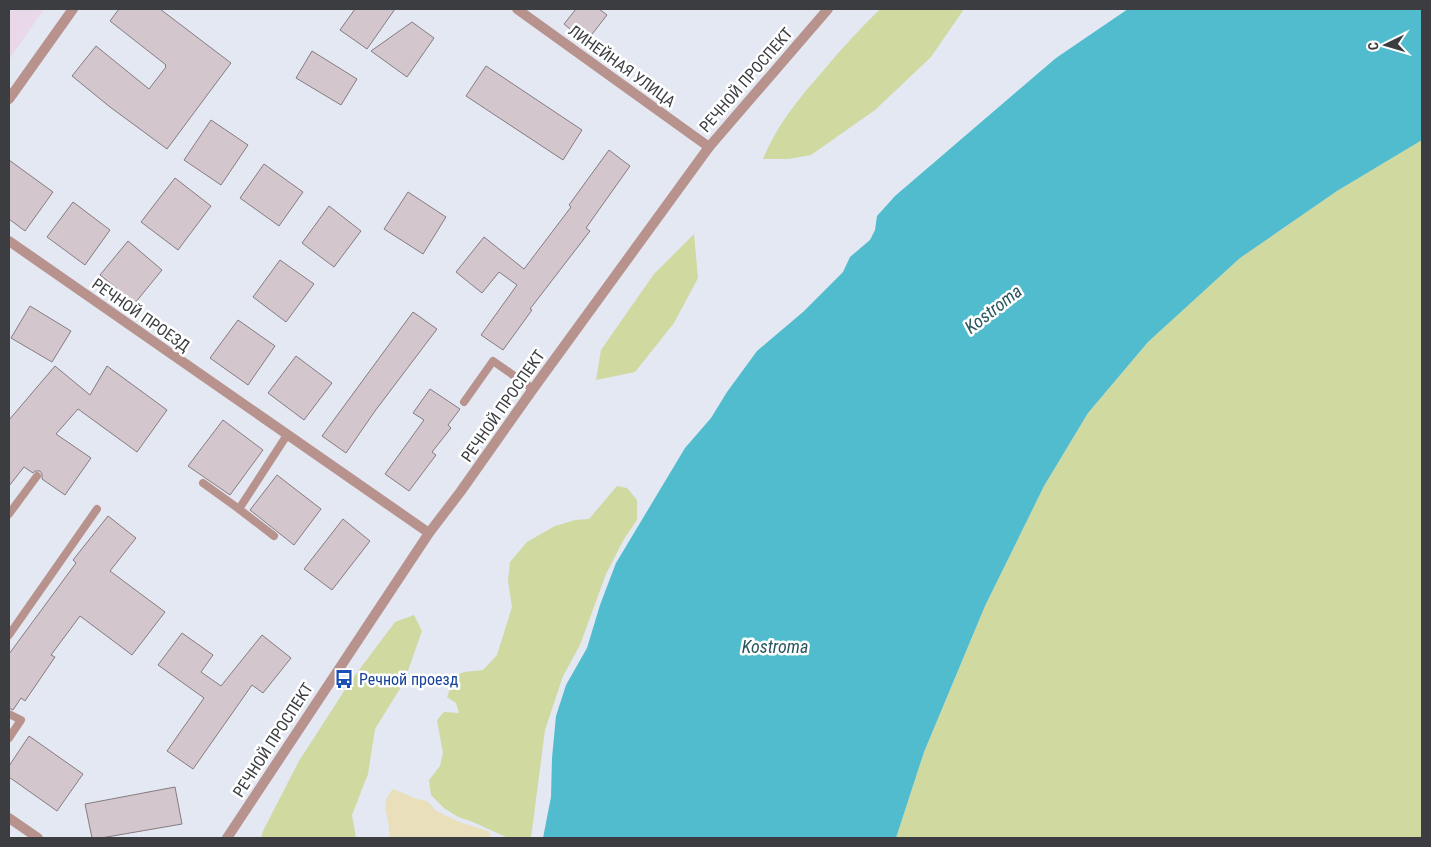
<svg xmlns="http://www.w3.org/2000/svg" width="1431" height="847" font-family="'Roboto Condensed',sans-serif">
	<style>
		.education { fill: #e9d8ea }
		.green { fill: #cfd9a0 }
		.sand { fill: #e9dfba }
		.water { fill: #50bccd }
		.building { fill: #d3c7cd; stroke: #867b81 }
		.lines { fill: none; stroke-linecap: round; stroke-linejoin: round }
		.service { stroke: #b8938e; stroke-width: 8 }
		.minor { stroke: #b8938e; stroke-width: 10 }
		.tertiary { stroke: #b8938e; stroke-width: 10 }
		.labels { text-anchor: middle; dominant-baseline: central; stroke-width: 5; stroke-linejoin: round; paint-order: stroke }
		.street-label { font-size: 16px; fill: #3b3d41; stroke: #fff }
		.transit-label { font-size: 16px; fill: #164399; stroke: #fff; text-anchor: start }
		.water-label { font-size: 18px; font-style: italic; fill: #28565e; stroke: #fff }
	</style>
	<rect width="100%" height="100%" fill="#e3e8f3"/>
	<path class="education" d="M 9,9 L 44,9 L 9,60 Z"/>
	<g class="green">
		<path d="M 880,9 L 964,9 L 931,57 L 875,110 L 811,155 L 788,159 L 763,159 C 777,125 799,98 823,71 C 841,49 860,29 880,9 Z"/>
		<path d="M 1422,140 L 1422,838 L 896,838 L 924,752 L 985,606 L 1044,486 L 1088,413 L 1148,342 L 1240,258 L 1337,191 Z"/>
		<path d="M 694,234 L 698,278 L 674,323 L 635,372 L 596,380 L 601,350 L 654,274 Z"/>
		<path d="M 617,486 L 627,488 L 637,500 L 637,520 L 624,539 L 606,574 L 580,645 L 563,676 L 545,730 L 531,838 L 508,838 L 473,822 L 458,817 L 444,808 L 431,795 L 429,780 L 440,766 L 443,753 L 437,720 L 444,712 L 459,713 L 456,703 L 447,697 L 455,676 L 464,672 L 483,670 L 497,655 L 512,607 L 508,581 L 510,562 L 527,542 L 555,526 L 575,520 L 589,519 Z"/>
		<path d="M 414,615 L 422,631 L 404,682 L 375,729 L 368,774 L 352,815 L 356,838 L 261,838 L 263,831 L 299,761 L 350,682 L 395,622 Z"/>
	</g>
	<path class="sand" d="M 393,789 L 417,799 L 427,801 L 436,811 L 462,823 L 488,831 L 491,837 L 494,838 L 389,838 C 392,819 377,806 393,789 Z"/>
	<path class="water" d="M 1128,9 L 1422,9 L 1422,140 L 1337,191 L 1240,258 L 1148,342 L 1088,413 L 1044,486 L 985,606 L 924,752 L 896,838 L 543,838 L 551,797 L 552,758 L 556,716 L 566,685 L 587,648 L 600,605 L 616,563 L 685,448 L 711,418 L 727,392 L 757,351 L 803,312 L 843,272 L 850,257 L 870,240 L 875,230 L 877,216 L 895,196 L 1056,58 Z"/>
	<g class="building">
		<path d="M 119,9 L 160,9 L 231,63 L 167,149 L 110,107 L 72,76 L 96,46 L 149,89 L 166,67 L 165,66 L 166,65 L 110,21 Z"/>
		<path d="M 355,9 L 395,9 L 367,49 L 340,30 Z"/>
		<path d="M 576,9 L 599,9 L 607,15 L 586,42 L 564,24 Z"/>
		<path d="M 412,22 L 434,38 L 407,77 L 371,51 Z"/>
		<path d="M 312,51 L 357,79 L 341,105 L 296,78 Z"/>
		<path d="M 486,66 L 582,130 L 563,160 L 466,96 Z"/>
		<path d="M 211,120 L 248,145 L 221,185 L 184,160 Z"/>
		<path d="M 609,150 L 630,166 L 586,228 L 590,231 L 530,309 L 532,310 L 503,350 L 481,335 L 517,285 L 499,272 L 482,293 L 456,272 L 484,237 L 524,269 L 571,207 L 569,205 Z"/>
		<path d="M 9,160 L 53,192 L 25,231 L 9,219 Z"/>
		<path d="M 264,164 L 303,192 L 279,226 L 240,198 Z"/>
		<path d="M 175,178 L 211,206 L 178,250 L 141,222 Z"/>
		<path d="M 408,192 L 446,217 L 423,254 L 384,229 Z"/>
		<path d="M 73,202 L 110,230 L 85,265 L 47,237 Z"/>
		<path d="M 329,206 L 361,231 L 334,267 L 302,243 Z"/>
		<path d="M 128,241 L 162,270 L 135,303 L 100,275 Z"/>
		<path d="M 280,260 L 314,284 L 286,322 L 253,297 Z"/>
		<path d="M 30,306 L 71,331 L 52,362 L 11,338 Z"/>
		<path d="M 413,312 L 437,329 L 375,411 L 346,453 L 322,436 Z"/>
		<path d="M 238,320 L 275,346 L 248,385 L 210,358 Z"/>
		<path d="M 296,356 L 332,383 L 304,420 L 268,393 Z"/>
		<path d="M 55,366 L 90,395 L 107,366 L 167,410 L 137,452 L 78,409 L 56,434 L 91,458 L 65,495 L 42,479 L 42,474 L 40,471 L 35,471 L 33,473 L 24,467 L 9,486 L 9,420 Z"/>
		<path d="M 430,389 L 460,409 L 448,425 L 451,428 L 432,452 L 436,455 L 409,491 L 385,474 L 424,420 L 413,413 Z"/>
		<path d="M 223,420 L 263,450 L 230,495 L 188,466 Z"/>
		<path d="M 277,475 L 321,509 L 294,545 L 250,510 Z"/>
		<path d="M 108,516 L 136,538 L 110,571 L 165,612 L 132,655 L 80,616 L 51,655 L 55,657 L 25,701 L 21,698 L 13,710 L 9,708 L 9,654 L 76,563 L 73,560 Z"/>
		<path d="M 343,519 L 370,541 L 332,590 L 304,569 Z"/>
		<path d="M 182,633 L 213,655 L 201,672 L 221,686 L 262,635 L 291,658 L 263,693 L 252,685 L 193,769 L 167,751 L 204,698 L 158,665 Z"/>
		<path d="M 29,736 L 83,774 L 57,811 L 9,777 L 9,766 Z"/>
		<path d="M 175,787 L 182,824 L 101,838 L 92,838 L 85,804 Z"/>
	</g>
	<g class="lines">
		<g class="service">
			<path d="M 464,402 L 493,361 L 533,389"/>
			<path d="M 203,483 L 239,509"/>
			<path d="M 9,514 L 37,476"/>
			<path d="M 274,536 L 239,509 L 287,435"/>
			<path d="M 9,635 L 97,509"/>
			<path d="M 9,714 L 21,720 L 9,738"/>
		</g>
		<g class="minor">
			<path d="M 517,9 L 709,147"/>
			<path d="M 9,99 L 73,9"/>
			<path d="M 9,241 L 429,533"/>
			<path d="M 9,818 L 38,838"/>
		</g>
		<path class="tertiary" d="M 227,838 L 429,533 L 461,491 L 533,389 L 709,147 L 828,9"/>
	</g>
	<defs>
		<g id="bus-bare" transform="scale(1.5)"><path d="M-5-6H5V4H4V6H2V4H-2V6H-4V4H-5ZM-3.5-4V0h7V-4ZM-3.5 1.2v1.5H-2V1.2ZM2 1.2v1.5H3.5V1.2Z" fill="#1a4fb4" stroke="#fff" stroke-width="2.5" paint-order="stroke"/></g>
	</defs>
	<g fill-rule="evenodd">
		<use href="#bus-bare" x="344" y="679"/>
	</g>
	<g class="labels">
		<g class="street-label">
			<text transform="translate(622 66) rotate(36)">ЛИНЕЙНАЯ УЛИЦА</text>
			<text transform="translate(746 80) rotate(-49)">РЕЧНОЙ ПРОСПЕКТ</text>
			<text transform="translate(141 315) rotate(35)">РЕЧНОЙ ПРОЕЗД</text>
			<text transform="translate(503 406) rotate(-55)">РЕЧНОЙ ПРОСПЕКТ</text>
			<text transform="translate(273 740) rotate(-57)">РЕЧНОЙ ПРОСПЕКТ</text>
		</g>
		<g class="transit-label">
			<text x="359" y="679">Речной проезд</text>
		</g>
		<g class="water-label">
			<text transform="translate(993 309) rotate(-38)">Kostroma</text>
			<text x="775" y="646">Kostroma</text>
		</g>
	</g>
	<rect width="1431" height="847" fill="none" stroke="#3b3d41" stroke-width="20"/>
	<g transform="translate(1386 45) rotate(265)" stroke="#ffffff" stroke-width="4" paint-order="stroke">
	<path d="M0-4L9 19L0 12L-9 19Z" fill="#3b3d41"/>
	<text y="-8" font-size="14" font-weight="bold" text-anchor="middle" fill="#3b3d41">С</text>
	</g>
</svg>
